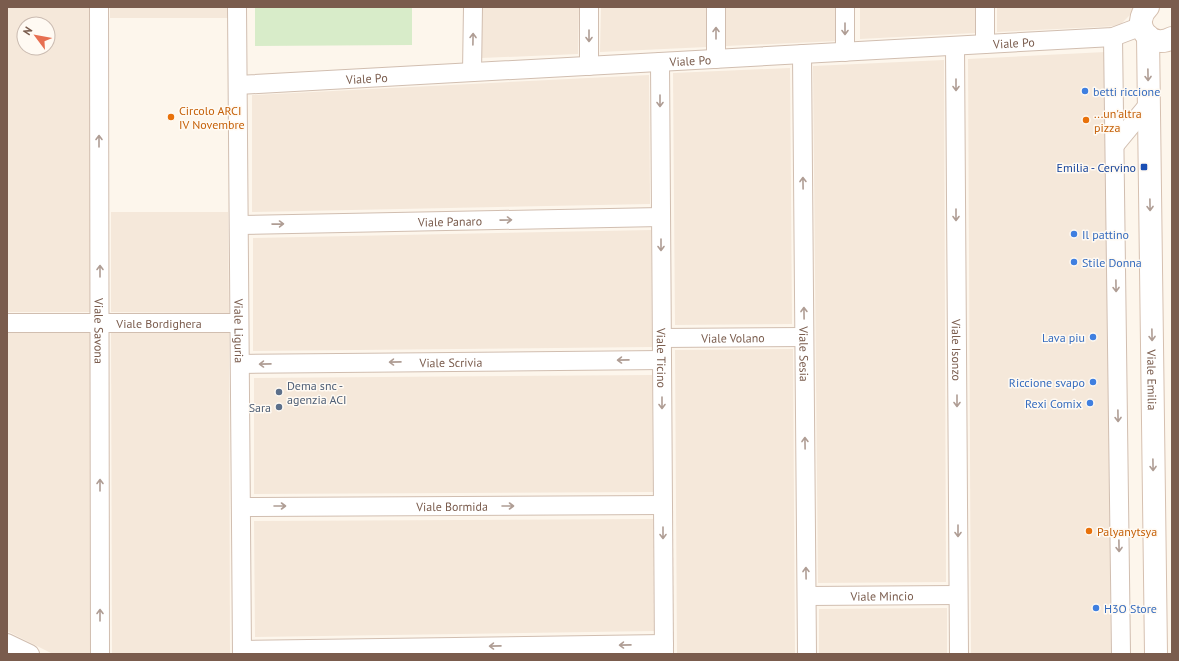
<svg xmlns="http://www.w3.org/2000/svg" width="1179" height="661" font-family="'PT Sans',sans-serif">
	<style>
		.residential { fill: #f5e8da; fill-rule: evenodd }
		.green { fill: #d8ecc9 }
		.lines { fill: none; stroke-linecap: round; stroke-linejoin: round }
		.street-casing { stroke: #d1beb0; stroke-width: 20 }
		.secondary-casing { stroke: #d6c0b0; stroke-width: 24 }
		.street { stroke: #fff; stroke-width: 18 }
		.secondary { stroke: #fff; stroke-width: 22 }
		.oneway { stroke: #af9d94 }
		.shop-dot { fill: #3f7fe0; stroke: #fffaf3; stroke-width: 1.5 }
		.food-dot { fill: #e8710a; stroke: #fffaf3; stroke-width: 1.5 }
		.transit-dot { fill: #1a4fb4; stroke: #fffaf3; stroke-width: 1.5 }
		.service-dot { fill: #5c6f8a; stroke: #fffaf3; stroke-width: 1.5 }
		.labels { text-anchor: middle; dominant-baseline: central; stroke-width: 3; stroke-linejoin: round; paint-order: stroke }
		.street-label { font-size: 12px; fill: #7a5c4d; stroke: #fffaf3 }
		.shop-label { font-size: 12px; fill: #366cbe; stroke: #fffaf3; text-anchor: start }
		.food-label { font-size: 12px; fill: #c56008; stroke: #fffaf3; text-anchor: start }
		.transit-label { font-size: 12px; fill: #164399; stroke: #fffaf3; text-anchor: end }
		.service-label { font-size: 12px; fill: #4e5e75; stroke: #fffaf3; text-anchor: start }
	</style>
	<rect width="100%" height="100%" fill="#fdf6ec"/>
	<g class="residential">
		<path d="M 7,7 L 90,7 L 90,312 L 7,312 ZM 24,24 L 48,24 L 48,48 L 24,48 Z"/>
		<rect x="110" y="7" width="118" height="11"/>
		<path d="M 482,7 L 579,7 L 578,54 L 481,58 Z"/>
		<path d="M 601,7 L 707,7 L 707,47 L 600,52 Z"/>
		<path d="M 726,7 L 836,7 L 837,41 L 726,46 Z"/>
		<path d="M 860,7 L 975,7 L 975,33 L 860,39 Z"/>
		<path d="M 997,7 L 1134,7 L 1131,14 L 1119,26 L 997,32 Z"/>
		<path d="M 1105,52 L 1111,654 L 971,654 L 968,59 Z"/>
		<path d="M 944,60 L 946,582 L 818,583 L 813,66 Z"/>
		<path d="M 790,68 L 792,324 L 675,325 L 673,73 Z"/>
		<path d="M 649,75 L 650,204 L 252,212 L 252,95 Z"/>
		<path d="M 111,212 L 228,212 L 229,313 L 111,312 Z"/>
		<path d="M 651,230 L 652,347 L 253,351 L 253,238 Z"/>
		<path d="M 7,333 L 91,333 L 91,654 L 53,654 L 7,631 Z"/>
		<path d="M 111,333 L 229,333 L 230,654 L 112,654 Z"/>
		<path d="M 793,349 L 795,654 L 677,654 L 675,350 Z"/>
		<path d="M 652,375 L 653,492 L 254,494 L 254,378 Z"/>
		<path d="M 653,519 L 654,631 L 255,637 L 254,521 Z"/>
		<path d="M 947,608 L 947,654 L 819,654 L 819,609 Z"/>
	</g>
	<path class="green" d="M 255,7 L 412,7 L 412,45 L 255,46 Z"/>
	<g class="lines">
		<g class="street-casing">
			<g id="street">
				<path id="s1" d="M 99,7 L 100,654"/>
				<path id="s2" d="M 237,7 L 242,654"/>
				<path d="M 845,7 L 845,52"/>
				<path d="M 985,7 L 985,44"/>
				<path d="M 1113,37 L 1121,654"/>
				<path id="s3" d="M 955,46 L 959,654"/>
				<path id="s4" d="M 802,54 L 807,654"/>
				<path d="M 716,59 L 716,7"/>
				<path id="s5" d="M 660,62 L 664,654"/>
				<path d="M 589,66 L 589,7"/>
				<path d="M 472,72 L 473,7"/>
				<path id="s6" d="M 238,85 L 1113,37 L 1142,26"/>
				<path d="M 1115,145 L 1148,105"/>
				<path id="s7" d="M 239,225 L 661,217"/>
				<path id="s8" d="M 7,323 L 239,323"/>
				<path id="s9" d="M 662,338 L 804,337"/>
				<path id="s10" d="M 240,364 L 662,360"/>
				<path id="s11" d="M 241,507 L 663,505"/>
				<path id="s12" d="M 807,596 L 958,595"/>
				<path d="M 7,643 L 30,654"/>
				<path d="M 242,650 L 664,644"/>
			</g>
		</g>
		<g class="secondary-casing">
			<g id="secondary">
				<path d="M 1148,7 C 1130,24 1150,50 1172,38"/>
				<path id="s13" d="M 1148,36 L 1156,654"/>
			</g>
		</g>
		<use href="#street" class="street"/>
		<use href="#secondary" class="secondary"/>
	</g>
	<defs><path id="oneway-shaft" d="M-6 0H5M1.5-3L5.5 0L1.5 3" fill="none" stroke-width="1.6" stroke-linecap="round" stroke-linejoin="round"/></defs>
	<g class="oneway">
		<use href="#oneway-shaft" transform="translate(845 29) rotate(90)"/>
		<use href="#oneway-shaft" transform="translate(716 33) rotate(-90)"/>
		<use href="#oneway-shaft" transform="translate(589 36) rotate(90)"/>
		<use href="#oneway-shaft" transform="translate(473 39) rotate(-89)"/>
		<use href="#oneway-shaft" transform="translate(1148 75) rotate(89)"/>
		<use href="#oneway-shaft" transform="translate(956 85) rotate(90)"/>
		<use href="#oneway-shaft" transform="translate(660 101) rotate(90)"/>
		<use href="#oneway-shaft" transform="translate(99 141) rotate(-90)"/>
		<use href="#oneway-shaft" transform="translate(803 183) rotate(-91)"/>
		<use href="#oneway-shaft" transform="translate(1150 205) rotate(89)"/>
		<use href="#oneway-shaft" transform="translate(956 215) rotate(90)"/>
		<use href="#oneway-shaft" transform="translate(506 220) rotate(-1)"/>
		<use href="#oneway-shaft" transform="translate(278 224) rotate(-1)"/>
		<use href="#oneway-shaft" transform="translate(661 245) rotate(90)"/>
		<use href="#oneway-shaft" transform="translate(100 271) rotate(-90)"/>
		<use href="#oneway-shaft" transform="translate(1116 286) rotate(89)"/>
		<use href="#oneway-shaft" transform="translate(804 313) rotate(-91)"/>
		<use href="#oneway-shaft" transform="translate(1152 335) rotate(89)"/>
		<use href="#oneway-shaft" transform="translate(623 360) rotate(179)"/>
		<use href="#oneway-shaft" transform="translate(395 362) rotate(179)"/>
		<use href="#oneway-shaft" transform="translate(265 364) rotate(179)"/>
		<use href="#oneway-shaft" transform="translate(957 401) rotate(90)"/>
		<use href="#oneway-shaft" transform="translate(662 403) rotate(90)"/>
		<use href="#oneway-shaft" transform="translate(1118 416) rotate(89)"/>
		<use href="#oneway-shaft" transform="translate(805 443) rotate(-91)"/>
		<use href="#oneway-shaft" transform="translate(1153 465) rotate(89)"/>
		<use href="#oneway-shaft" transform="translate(100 485) rotate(-90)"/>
		<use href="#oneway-shaft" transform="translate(280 506)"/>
		<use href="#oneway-shaft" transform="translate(508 506)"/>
		<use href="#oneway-shaft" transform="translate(958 531) rotate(90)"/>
		<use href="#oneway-shaft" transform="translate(663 533) rotate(90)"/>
		<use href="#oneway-shaft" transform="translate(1119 546) rotate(89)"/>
		<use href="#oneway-shaft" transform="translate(806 573) rotate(-91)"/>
		<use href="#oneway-shaft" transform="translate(100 615) rotate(-90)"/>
		<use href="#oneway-shaft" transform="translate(625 645) rotate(179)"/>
		<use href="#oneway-shaft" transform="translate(495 646) rotate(179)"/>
	</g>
	<g class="shop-dot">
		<circle cx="1085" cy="91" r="4"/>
		<circle cx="1074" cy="234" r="4"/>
		<circle cx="1074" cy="262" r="4"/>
		<circle cx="1093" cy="337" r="4"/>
		<circle cx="1093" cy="382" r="4"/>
		<circle cx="1090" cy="403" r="4"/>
		<circle cx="1096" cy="608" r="4"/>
	</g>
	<g class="food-dot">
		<circle cx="171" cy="117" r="4"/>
		<circle cx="1086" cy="120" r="4"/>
		<circle cx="1089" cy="531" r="4"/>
	</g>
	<rect class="transit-dot" x="1140" y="163" width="8" height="8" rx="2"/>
	<g class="service-dot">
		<circle cx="279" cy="392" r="4"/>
		<circle cx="279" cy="407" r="4"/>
	</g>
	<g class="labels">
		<g class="street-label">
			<text stroke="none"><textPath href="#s6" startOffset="777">Viale Po</textPath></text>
			<text stroke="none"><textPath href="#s6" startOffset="453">Viale Po</textPath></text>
			<text stroke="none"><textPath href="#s6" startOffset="129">Viale Po</textPath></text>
			<text stroke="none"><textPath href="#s7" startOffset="211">Viale Panaro</textPath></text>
			<text stroke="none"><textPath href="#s8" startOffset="152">Viale Bordighera</textPath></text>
			<text stroke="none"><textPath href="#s1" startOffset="324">Viale Savona</textPath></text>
			<text stroke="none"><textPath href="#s2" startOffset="324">Viale Liguria</textPath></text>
			<text stroke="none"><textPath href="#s9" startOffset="71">Viale Volano</textPath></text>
			<text stroke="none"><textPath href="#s3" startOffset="304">Viale Isonzo</textPath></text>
			<text stroke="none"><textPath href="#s4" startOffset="300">Viale Sesia</textPath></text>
			<text stroke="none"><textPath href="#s5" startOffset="296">Viale Ticino</textPath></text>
			<text stroke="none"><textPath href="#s10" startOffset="211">Viale Scrivia</textPath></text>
			<text stroke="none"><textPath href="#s13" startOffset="344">Viale Emilia</textPath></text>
			<text stroke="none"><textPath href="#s11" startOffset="211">Viale Bormida</textPath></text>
			<text stroke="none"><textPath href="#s12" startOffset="75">Viale Mincio</textPath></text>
		</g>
		<g class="shop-label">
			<text x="1093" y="91">betti riccione</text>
			<text x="1082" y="234">Il pattino</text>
			<text x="1082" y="262">Stile Donna</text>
			<text x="1085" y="337" text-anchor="end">Lava piu</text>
			<text x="1085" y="382" text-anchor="end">Riccione svapo</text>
			<text x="1082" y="403" text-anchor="end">Rexi Comix</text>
			<text x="1104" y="608">H3O Store</text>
		</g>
		<g class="food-label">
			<text x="179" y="110">Circolo ARCI<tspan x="179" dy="14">IV Novembre</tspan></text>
			<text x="1094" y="113">...un'altra<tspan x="1094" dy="14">pizza</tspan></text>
			<text x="1097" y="531">Palyanytsya</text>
		</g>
		<g class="transit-label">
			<text x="1136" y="167">Emilia - Cervino</text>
		</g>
		<g class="service-label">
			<text x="287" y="385">Dema snc -<tspan x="287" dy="14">agenzia ACI</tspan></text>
			<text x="271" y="407" text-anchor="end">Sara</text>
		</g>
	</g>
	<rect width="1179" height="661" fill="none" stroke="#7a5c4d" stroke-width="16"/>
	<g transform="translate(36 36) rotate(302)"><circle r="19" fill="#fffaf3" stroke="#cabbb1"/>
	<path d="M0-3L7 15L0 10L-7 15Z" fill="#e76f51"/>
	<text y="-6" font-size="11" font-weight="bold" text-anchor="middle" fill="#7a5c4d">N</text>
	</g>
</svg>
